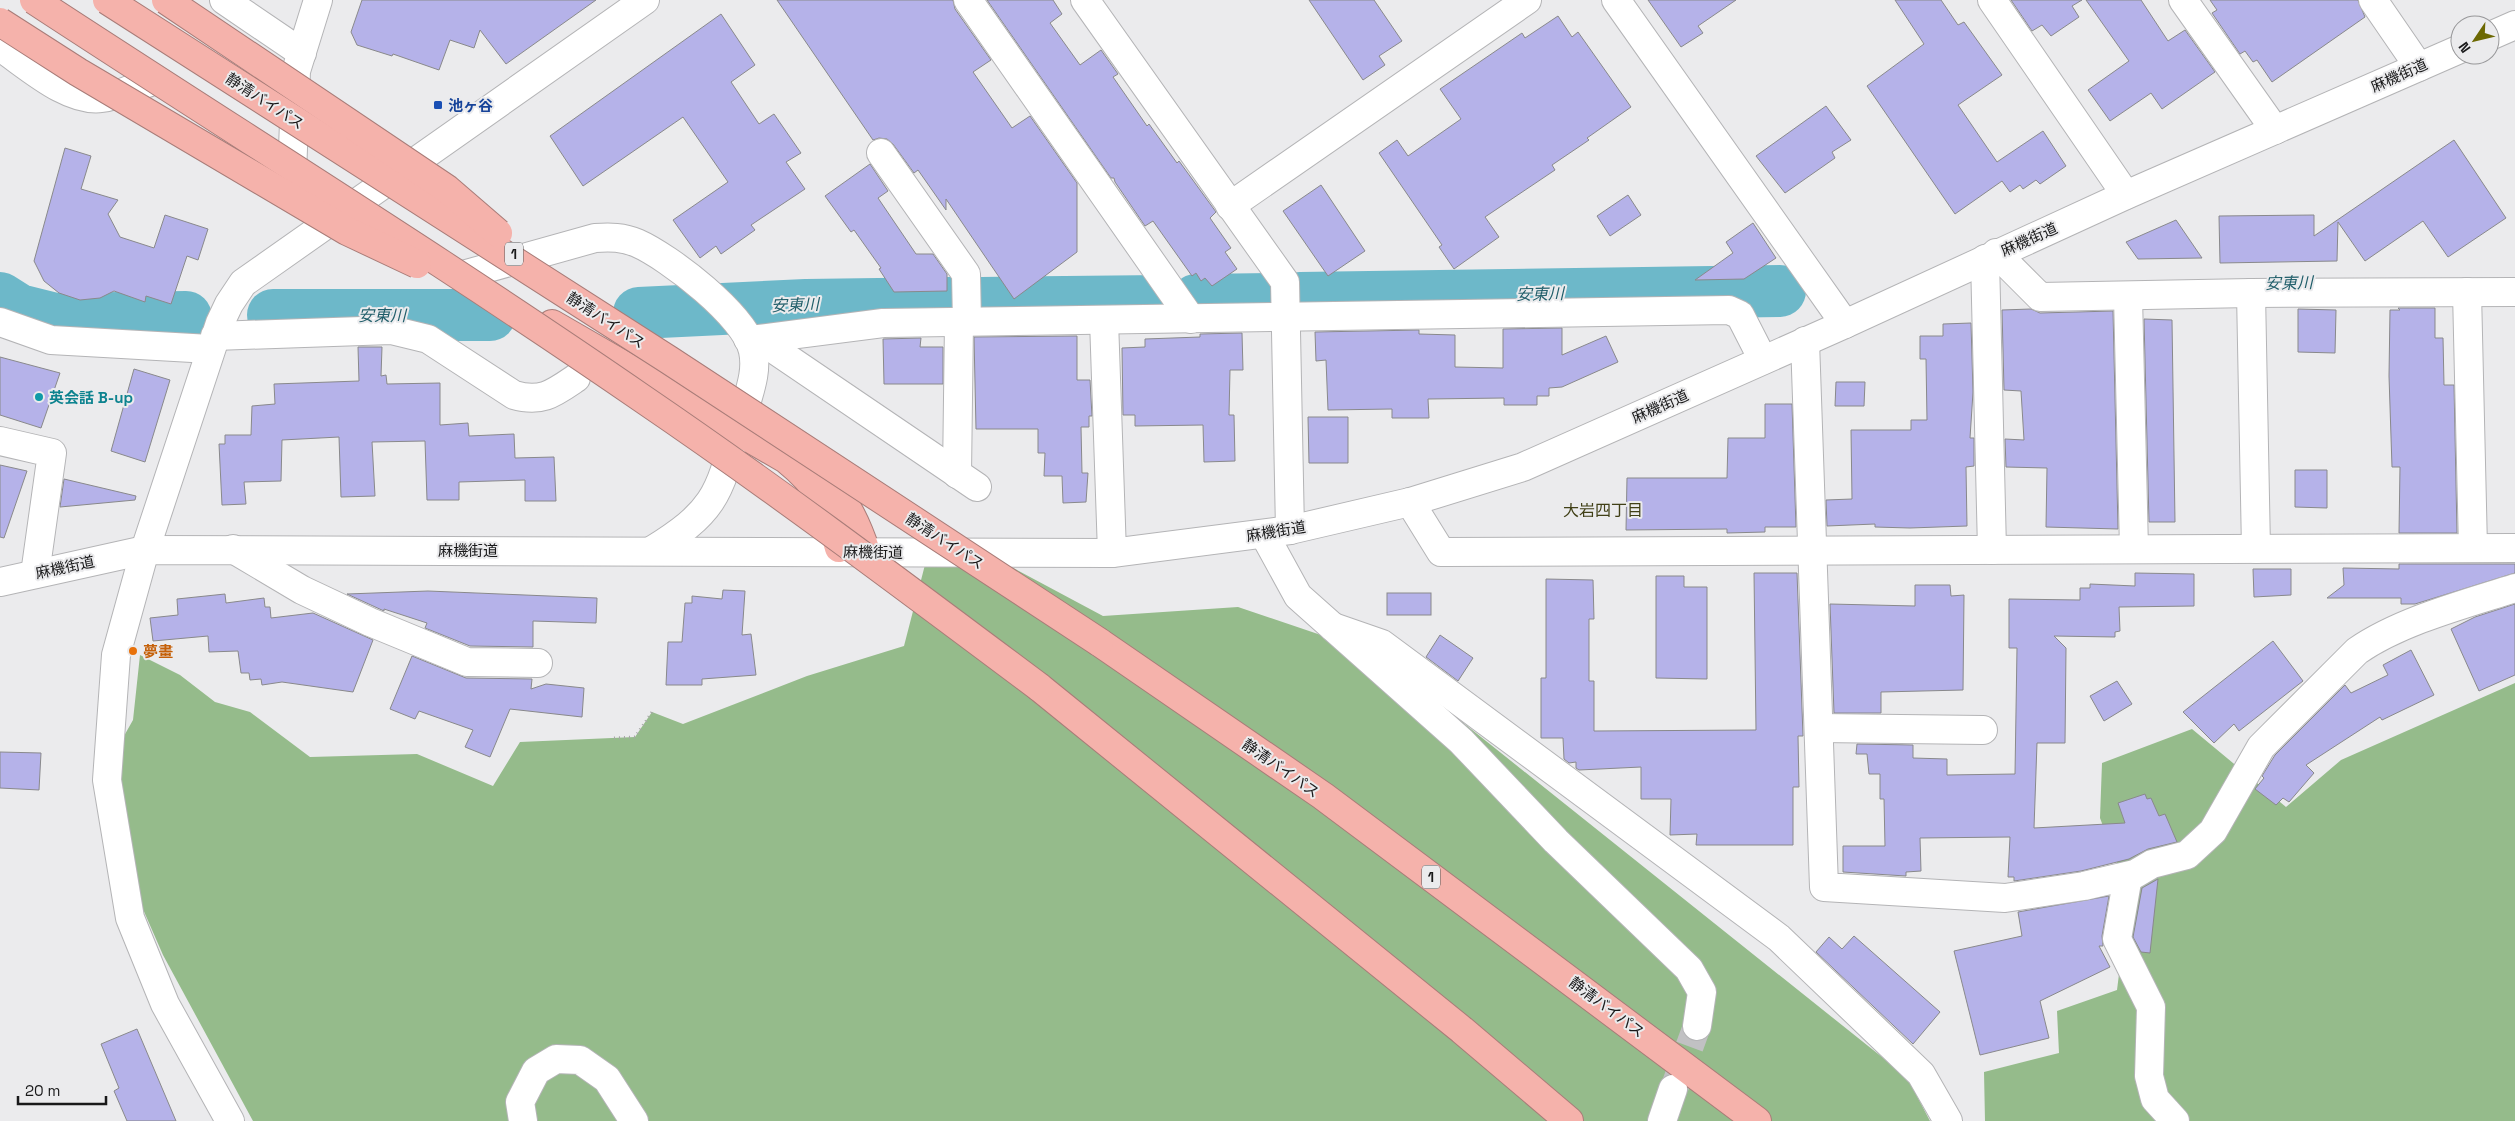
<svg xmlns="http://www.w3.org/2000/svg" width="2515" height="1121" font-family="'Space Grotesk','Noto Sans JP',sans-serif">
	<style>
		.forest { fill: #95bb8b }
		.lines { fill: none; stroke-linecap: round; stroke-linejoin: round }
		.river { stroke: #6db8c9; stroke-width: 52 }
		.building { fill: #b5b2e9; stroke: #89898b }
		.street-tunnel { stroke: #c1c1c3; stroke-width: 28; stroke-dasharray: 28 14; stroke-linecap: butt }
		.street-casing { stroke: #b4b4b6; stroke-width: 30 }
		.secondary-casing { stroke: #b4b4b6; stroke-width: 30 }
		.highway-casing { stroke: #a87c78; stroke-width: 30 }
		.path { stroke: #a6a6a7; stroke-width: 3; stroke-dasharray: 1 4; stroke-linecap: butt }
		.street { stroke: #fff; stroke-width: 28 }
		.secondary { stroke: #fff; stroke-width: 28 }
		.highway { stroke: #f5b2ab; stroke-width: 28 }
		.highway-bridge-casing { stroke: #a87c78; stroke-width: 30; stroke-linecap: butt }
		.highway-bridge { stroke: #f5b2ab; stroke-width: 28 }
		.transit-dot { fill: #1a4fb4; stroke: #ebebed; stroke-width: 2 }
		.culture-dot { fill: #0f9aa8; stroke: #ebebed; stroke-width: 2 }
		.food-dot { fill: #e8710a; stroke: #ebebed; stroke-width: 2 }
		.labels { text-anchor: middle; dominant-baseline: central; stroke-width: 4; stroke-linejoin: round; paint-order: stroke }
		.shield { fill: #ebebed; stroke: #585859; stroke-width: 1 }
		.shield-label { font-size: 14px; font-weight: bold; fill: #19191a }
		.street-label { font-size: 15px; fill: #19191a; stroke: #ebebed }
		.transit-label { font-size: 15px; font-weight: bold; fill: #164399; stroke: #ebebed; text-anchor: start }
		.culture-label { font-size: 15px; font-weight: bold; fill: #0d838f; stroke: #ebebed; text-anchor: start }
		.food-label { font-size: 15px; font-weight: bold; fill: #c56008; stroke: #ebebed; text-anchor: start }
		.water-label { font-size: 16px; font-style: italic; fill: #1f5d69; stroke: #ebebed }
		.neighbourhood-label { font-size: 16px; fill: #414017; stroke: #ebebed }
	</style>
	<rect width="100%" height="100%" fill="#ebebed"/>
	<g class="forest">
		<path d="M 935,526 L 1103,616 L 1238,607 L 1377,654 L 1907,1077 L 1930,1121 L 253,1121 L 163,955 L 121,859 L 120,743 L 133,720 L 140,655 L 180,675 L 215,702 L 250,712 L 310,757 L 417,754 L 493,786 L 520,742 L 635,737 L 652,712 L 683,724 L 807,676 L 904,646 Z"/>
		<path d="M 2515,683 L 2515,1121 L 1985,1121 L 1984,1072 L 2059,1053 L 2057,1011 L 2117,990 L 2129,895 L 2100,818 L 2102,763 L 2192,729 L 2286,807 L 2341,760 Z"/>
	</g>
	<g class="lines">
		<g class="river">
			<path d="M 0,298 L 19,310 L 55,319 L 186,317"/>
			<path d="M 1300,298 L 1780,291"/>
			<path d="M 1196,300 L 1272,299"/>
			<path d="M 982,303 L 1163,301"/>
			<path d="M 639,313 L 806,305 L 951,303"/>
			<path d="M 273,315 L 490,315"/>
		</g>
	</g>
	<g class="building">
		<path d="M 362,0 L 596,0 L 506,64 L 480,30 L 474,48 L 450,40 L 439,70 L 393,54 L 392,56 L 357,45 L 351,32 Z"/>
		<path d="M 777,0 L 953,0 L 955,9 L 991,60 L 973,72 L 1012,128 L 1030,116 L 1077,183 L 1077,252 L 1014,299 L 946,199 L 946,210 L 918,170 L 914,173 L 893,144 L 887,139 L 879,138 L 873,140 Z"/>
		<path d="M 987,0 L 1053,0 L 1062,14 L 1050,23 L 1080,65 L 1101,50 L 1118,74 L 1113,77 L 1147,126 L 1149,124 L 1177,163 L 1179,161 L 1216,212 L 1210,218 L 1231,248 L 1225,252 L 1237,269 L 1212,286 L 1205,278 L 1201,281 L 1196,273 L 1192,276 L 1153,221 L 1145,226 L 1115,182 L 1114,178 L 1111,178 Z"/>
		<path d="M 1309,0 L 1374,0 L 1402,41 L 1379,56 L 1385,65 L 1363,80 Z"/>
		<path d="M 1648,0 L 1736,0 L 1698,26 L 1703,33 L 1681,47 Z"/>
		<path d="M 1895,0 L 1941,0 L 1958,25 L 1964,22 L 2002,75 L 1958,105 L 1997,162 L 2043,131 L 2066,166 L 2040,184 L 2036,180 L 2023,189 L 2020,185 L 2010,192 L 2002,181 L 1955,214 L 1867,86 L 1924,44 Z"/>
		<path d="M 2011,0 L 2082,0 L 2072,6 L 2079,17 L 2051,36 L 2042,25 L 2032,31 Z"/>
		<path d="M 2086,0 L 2141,0 L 2168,41 L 2185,30 L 2215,72 L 2162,109 L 2151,93 L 2110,121 L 2088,90 L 2129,61 Z"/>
		<path d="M 2210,0 L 2358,0 L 2365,17 L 2272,82 L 2257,60 L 2253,62 L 2245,51 L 2240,54 L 2212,13 L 2217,10 Z"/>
		<path d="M 721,14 L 755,65 L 731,82 L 759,124 L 774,114 L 801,153 L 786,162 L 805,189 L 751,225 L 755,230 L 721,254 L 716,246 L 700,258 L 673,220 L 728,182 L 683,117 L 583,186 L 550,136 Z"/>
		<path d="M 1558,16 L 1572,37 L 1578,32 L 1631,107 L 1587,138 L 1589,140 L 1552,165 L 1555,170 L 1485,217 L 1499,237 L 1454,269 L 1439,247 L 1442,245 L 1379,153 L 1397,140 L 1408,156 L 1461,119 L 1440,89 L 1522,33 L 1525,38 Z"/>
		<path d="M 1826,106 L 1851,140 L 1832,152 L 1835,158 L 1785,193 L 1756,156 Z"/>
		<path d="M 2454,140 L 2506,218 L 2448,257 L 2423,221 L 2365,261 L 2338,222 L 2337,261 L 2220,263 L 2219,216 L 2314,215 L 2314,236 Z"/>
		<path d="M 65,148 L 91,156 L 81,189 L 118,200 L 108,214 L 120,237 L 154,248 L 165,215 L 208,229 L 198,260 L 187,256 L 171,304 L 146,296 L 145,302 L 114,291 L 100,298 L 80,300 L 59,293 L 44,281 L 34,261 Z"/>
		<path d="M 870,164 L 888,191 L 878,198 L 916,254 L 933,254 L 947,274 L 947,291 L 894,292 L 879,269 L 881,268 L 854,230 L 851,232 L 825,196 Z"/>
		<path d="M 1321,185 L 1365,251 L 1328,276 L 1283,211 Z"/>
		<path d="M 1628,195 L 1641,215 L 1610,236 L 1597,216 Z"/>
		<path d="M 2176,220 L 2202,258 L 2138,259 L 2126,242 Z"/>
		<path d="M 1753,223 L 1776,258 L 1744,279 L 1695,280 L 1733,253 L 1726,242 Z"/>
		<path d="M 2398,308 L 2435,308 L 2435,338 L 2443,338 L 2444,385 L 2454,385 L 2457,533 L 2399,533 L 2400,467 L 2392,467 L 2389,376 L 2390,310 L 2400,310 Z"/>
		<path d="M 2031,309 L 2040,313 L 2113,311 L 2118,529 L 2046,527 L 2047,468 L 2006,467 L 2005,439 L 2024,440 L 2021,391 L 2004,390 L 2002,310 Z"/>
		<path d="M 2298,309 L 2336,310 L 2335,353 L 2298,352 Z"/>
		<path d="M 2144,319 L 2172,320 L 2175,522 L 2149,522 Z"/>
		<path d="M 1971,323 L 1973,392 L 1970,438 L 1974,438 L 1974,466 L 1966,467 L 1967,526 L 1910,528 L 1875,527 L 1875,524 L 1827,526 L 1826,500 L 1852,499 L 1851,430 L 1911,430 L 1911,420 L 1927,420 L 1926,359 L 1920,359 L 1920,336 L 1943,336 L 1943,324 Z"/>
		<path d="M 1562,328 L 1562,355 L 1606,336 L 1618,362 L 1562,387 L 1549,388 L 1549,396 L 1537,396 L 1537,405 L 1504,405 L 1504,398 L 1428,399 L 1429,418 L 1392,418 L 1392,409 L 1328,410 L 1326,360 L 1316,361 L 1315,332 L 1419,330 L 1419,334 L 1455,335 L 1455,367 L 1503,368 L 1503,329 Z"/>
		<path d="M 1242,333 L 1243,370 L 1230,370 L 1229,415 L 1234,415 L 1235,461 L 1204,462 L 1203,425 L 1135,426 L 1135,415 L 1123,415 L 1122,348 L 1145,347 L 1145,339 L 1200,337 L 1200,334 Z"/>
		<path d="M 1077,336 L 1077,380 L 1090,380 L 1092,416 L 1089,416 L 1089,427 L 1081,427 L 1082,473 L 1088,473 L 1086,502 L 1063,503 L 1062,476 L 1044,476 L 1045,453 L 1038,453 L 1038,429 L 976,429 L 974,337 Z"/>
		<path d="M 921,338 L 920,347 L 943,347 L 943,384 L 884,384 L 883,339 Z"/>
		<path d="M 358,347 L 382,347 L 381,376 L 386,375 L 387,384 L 440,383 L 440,425 L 468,423 L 469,436 L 514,434 L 515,458 L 554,457 L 556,501 L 525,501 L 525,480 L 459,482 L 459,500 L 427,500 L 425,441 L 372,442 L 375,496 L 341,497 L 339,437 L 282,440 L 281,481 L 244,482 L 246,504 L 222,505 L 219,444 L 225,444 L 225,435 L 251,435 L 252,406 L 275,404 L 274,384 L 359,381 Z"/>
		<path d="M 0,357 L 60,373 L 41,428 L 0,415 Z"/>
		<path d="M 134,369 L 170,380 L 145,462 L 111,451 Z"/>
		<path d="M 1836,382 L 1865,382 L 1864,406 L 1835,406 Z"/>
		<path d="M 1765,404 L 1792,404 L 1796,527 L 1765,527 L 1765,532 L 1727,533 L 1727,529 L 1626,530 L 1627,478 L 1727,478 L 1728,438 L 1765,438 Z"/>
		<path d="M 1308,417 L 1348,417 L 1348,463 L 1309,463 Z"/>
		<path d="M 0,465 L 27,471 L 4,538 L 0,537 Z"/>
		<path d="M 2295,470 L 2327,470 L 2327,508 L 2295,507 Z"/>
		<path d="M 64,479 L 136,496 L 135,500 L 60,507 Z"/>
		<path d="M 2399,564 L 2515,564 L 2515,573 L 2415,604 L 2401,604 L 2401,598 L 2327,598 L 2344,585 L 2343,568 L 2399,569 Z"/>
		<path d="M 2253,569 L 2291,569 L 2291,595 L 2254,597 Z"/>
		<path d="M 1754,573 L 1797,573 L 1803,736 L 1798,736 L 1799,787 L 1793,787 L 1793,845 L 1696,845 L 1697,834 L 1670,835 L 1671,799 L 1641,799 L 1641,767 L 1579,770 L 1576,768 L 1576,762 L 1569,763 L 1564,759 L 1563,738 L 1541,738 L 1541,678 L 1546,678 L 1546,579 L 1593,580 L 1594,619 L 1589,619 L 1589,681 L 1594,681 L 1594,731 L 1756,730 Z"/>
		<path d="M 2135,573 L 2194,574 L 2194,606 L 2119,607 L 2120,631 L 2115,632 L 2115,637 L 2054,636 L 2066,648 L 2065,743 L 2037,743 L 2034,828 L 2125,823 L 2118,803 L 2145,794 L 2147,799 L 2151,798 L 2159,816 L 2165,814 L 2177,842 L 2148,849 L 2129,859 L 2081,871 L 2014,881 L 2014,877 L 2008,877 L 2010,837 L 1920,838 L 1921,871 L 1906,872 L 1906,876 L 1843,872 L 1843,846 L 1885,846 L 1884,799 L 1880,799 L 1880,774 L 1869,774 L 1867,754 L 1856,754 L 1857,744 L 1913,745 L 1913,758 L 1947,759 L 1947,775 L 2015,774 L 2017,648 L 2009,648 L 2009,599 L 2080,600 L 2080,588 L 2090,588 L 2090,584 L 2135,586 Z"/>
		<path d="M 1656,576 L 1684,576 L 1684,587 L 1707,587 L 1707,679 L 1656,678 Z"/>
		<path d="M 1915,585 L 1950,585 L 1951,596 L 1964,595 L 1963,690 L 1881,692 L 1881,713 L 1834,713 L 1830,604 L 1915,606 Z"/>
		<path d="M 723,590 L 745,591 L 742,635 L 751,634 L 756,675 L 702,679 L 702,685 L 666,685 L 668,642 L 682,642 L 685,603 L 692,603 L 692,596 L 722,599 Z"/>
		<path d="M 428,591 L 597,598 L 596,623 L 533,621 L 533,647 L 470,646 L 425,628 L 427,623 L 384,609 L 384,611 L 347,594 Z"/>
		<rect x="1387" y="593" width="44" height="22"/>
		<path d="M 225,594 L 226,603 L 264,598 L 265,607 L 270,607 L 271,618 L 313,613 L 373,640 L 353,692 L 282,682 L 262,685 L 261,679 L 250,680 L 249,673 L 241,673 L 238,651 L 209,652 L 208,636 L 153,641 L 150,618 L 178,615 L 177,599 Z"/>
		<path d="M 2515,604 L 2515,675 L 2479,691 L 2451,629 L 2475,617 Z"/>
		<path d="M 1440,635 L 1473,658 L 1458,681 L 1426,657 Z"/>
		<path d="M 2273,641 L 2303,681 L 2239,731 L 2234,724 L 2214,743 L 2183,712 Z"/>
		<path d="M 2411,650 L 2434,695 L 2382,720 L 2380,717 L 2306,765 L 2314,773 L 2289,802 L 2283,798 L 2276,805 L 2255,789 L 2264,778 L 2262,776 L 2275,755 L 2345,685 L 2351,693 L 2388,675 L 2383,665 Z"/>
		<path d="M 412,656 L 466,678 L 532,679 L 531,689 L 546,684 L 584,688 L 582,717 L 510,709 L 490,757 L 465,747 L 473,730 L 419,711 L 415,719 L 390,709 Z"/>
		<path d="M 2117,681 L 2132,704 L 2104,721 L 2090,696 Z"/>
		<path d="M 0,752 L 41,753 L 39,790 L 0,788 Z"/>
		<path d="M 2158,879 L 2150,953 L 2141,952 L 2133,937 L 2142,888 Z"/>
		<path d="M 2109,896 L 2102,936 L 2103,946 L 2099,946 L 2110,967 L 2040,1001 L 2049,1038 L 1980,1055 L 1954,951 L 2022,936 L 2018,912 Z"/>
		<path d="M 1854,936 L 1940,1012 L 1913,1044 L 1816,952 L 1829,937 L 1842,949 Z"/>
		<path d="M 137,1029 L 176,1121 L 127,1121 L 114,1091 L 119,1088 L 101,1044 Z"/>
	</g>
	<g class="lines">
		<path class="street-tunnel" d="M 1675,1086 L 1697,1026"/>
		<g class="street-casing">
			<g id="street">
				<path d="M 224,0 L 302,53"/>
				<path d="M 968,0 L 1191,319"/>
				<path d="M 1085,0 L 1285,282 L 1290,530"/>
				<path d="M 1616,0 L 1845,324"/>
				<path d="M 1992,0 L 2126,195"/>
				<path d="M 2183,0 L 2275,130"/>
				<path d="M 2373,0 L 2419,67"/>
				<path d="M 0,47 C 27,65 68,103 102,98 C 118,96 135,87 150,82"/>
				<path d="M 881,153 L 966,274 L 967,322"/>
				<path d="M 1230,206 L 1527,0"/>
				<path d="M 1996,253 L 2040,297 L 2251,293 L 2515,292"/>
				<path d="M 1985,259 L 1992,550"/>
				<path d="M 463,275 L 595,238 C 610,237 623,237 637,243 C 669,257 746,316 753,351 C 757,369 751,387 746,404"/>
				<path d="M 2467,292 L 2473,548"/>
				<path d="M 2251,293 L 2256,549"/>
				<path d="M 2128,296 L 2134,549"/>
				<path d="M 1104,320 L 1112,553"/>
				<path d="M 0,322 L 51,340 L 210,349"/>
				<path d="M 215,336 L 391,330 L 428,339 L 514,395 C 542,403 554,393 576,378"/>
				<path d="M 748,339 L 759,339 L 883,323 L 1729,310 L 1740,315 L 1763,360"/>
				<path d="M 759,339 L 977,487"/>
				<path d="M 1805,341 L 1824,887 L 2005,898 L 2084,886 L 2135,874 L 2152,864 L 2187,855 L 2213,831 L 2261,747 L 2357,651 C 2400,621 2465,604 2515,588"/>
				<path d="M 0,441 L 52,453 L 35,574"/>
				<path d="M 957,474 L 959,322"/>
				<path d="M 1410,502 L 1441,552 L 2515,548"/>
				<path d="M 1264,534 L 1298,596 L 1461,741 L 1556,841 L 1689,969 L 1702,992 L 1697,1026"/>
				<path d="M 233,549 L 302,590 L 370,622 L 467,662 L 538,663"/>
				<path d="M 145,550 L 116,655 L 107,780 L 130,918 L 165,1004 L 230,1121"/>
				<path d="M 1333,627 L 1382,644 L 1779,938 L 1921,1074 L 1948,1121"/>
				<path d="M 1819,728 L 1983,730"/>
				<path d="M 2128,876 L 2117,939 L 2151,1007 L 2149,1076 L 2155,1099 L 2175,1121"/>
				<path d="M 523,1121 L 520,1102 L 536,1071 L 556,1059 L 580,1060 L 607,1079 L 634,1121"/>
				<path d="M 1662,1121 L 1673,1089"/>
			</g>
		</g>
		<g class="secondary-casing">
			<g id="secondary">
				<path d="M 2490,36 L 2515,25"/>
				<path d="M 292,174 L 296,71 L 318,0"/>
				<path d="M 145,550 L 220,323 L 229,304 L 243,283 L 645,0"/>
				<path d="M 651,551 C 712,513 720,497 736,428"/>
				<path d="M 0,582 L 145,550 L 1112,553 L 1290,530 L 1410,502 L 1523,467 L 1845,324 L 2126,195 L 2460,49"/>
			</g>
		</g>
		<g class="highway-casing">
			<g id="highway">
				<path d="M 552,324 L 786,459 C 822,488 827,505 839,548"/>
				<path d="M 820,471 C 843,498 855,518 866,552"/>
				<path d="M 1099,642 L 1323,796 L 1757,1121"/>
				<path d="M 1039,687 L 1462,1030 L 1569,1121"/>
			</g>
		</g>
		<path class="path" d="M 614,738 L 635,737 L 652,712"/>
		<use href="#street" class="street"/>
		<use href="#secondary" class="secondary"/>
		<use href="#highway" class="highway"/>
		<g class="highway-bridge-casing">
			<g id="highway-bridge">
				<path d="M 34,0 C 237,133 443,261 643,399 C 778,491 908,589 1039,687"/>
				<path d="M 107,0 L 669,360 L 1099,642"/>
				<path d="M 166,0 L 447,189 L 498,233"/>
				<path d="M 0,22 L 78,72 L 347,231 L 417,264"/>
			</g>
		</g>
		<use href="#highway-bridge" class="highway-bridge"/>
	</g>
	<rect class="transit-dot" x="433" y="100" width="10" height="10" rx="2.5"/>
	<circle class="culture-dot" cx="39" cy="397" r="5"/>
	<circle class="food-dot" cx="133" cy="651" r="5"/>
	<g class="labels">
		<g class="shield">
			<rect x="505" y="242.5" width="18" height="23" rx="4"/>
			<rect x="1422" y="865.5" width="18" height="23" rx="4"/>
		</g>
		<g class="shield-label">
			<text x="514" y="254">1</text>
			<text x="1431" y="877">1</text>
		</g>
		<g class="street-label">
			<text transform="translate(2399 75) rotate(-24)">麻機街道</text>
			<text transform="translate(265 101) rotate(33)">静清バイパス</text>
			<text transform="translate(2029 239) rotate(-24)">麻機街道</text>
			<text transform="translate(606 320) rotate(33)">静清バイパス</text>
			<text transform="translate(1660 406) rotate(-24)">麻機街道</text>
			<text transform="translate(1276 531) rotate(-9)">麻機街道</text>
			<text transform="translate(945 541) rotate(33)">静清バイパス</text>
			<text x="468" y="550">麻機街道</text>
			<text transform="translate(873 552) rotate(1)">麻機街道</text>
			<text transform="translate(65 567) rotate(-12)">麻機街道</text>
			<text transform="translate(1281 768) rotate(35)">静清バイパス</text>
			<text transform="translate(1607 1007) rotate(37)">静清バイパス</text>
		</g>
		<g class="transit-label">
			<text x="448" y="105">池ヶ谷</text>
		</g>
		<g class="culture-label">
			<text x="49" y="397">英会話 B-up</text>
		</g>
		<g class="food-label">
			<text x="143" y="651">夢畫</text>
		</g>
		<g class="water-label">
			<text transform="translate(2289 283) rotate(-1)">安東川</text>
			<text transform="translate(1540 294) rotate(-1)">安東川</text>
			<text transform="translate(795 305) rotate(-2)">安東川</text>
			<text x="382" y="315">安東川</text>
		</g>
		<g class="neighbourhood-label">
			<text x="1603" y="510">大岩四丁目</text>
		</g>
	</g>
	<g transform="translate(2475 40) rotate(235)"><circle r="24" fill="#ebebed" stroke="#979799"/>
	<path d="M0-4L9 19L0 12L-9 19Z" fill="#6c6802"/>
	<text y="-8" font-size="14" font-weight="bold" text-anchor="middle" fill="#19191a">N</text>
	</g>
	<path d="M18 1096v8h88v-8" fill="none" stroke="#19191a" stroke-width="2.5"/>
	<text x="25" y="1096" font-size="15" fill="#19191a" stroke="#ebebed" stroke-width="4" paint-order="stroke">20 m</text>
</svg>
